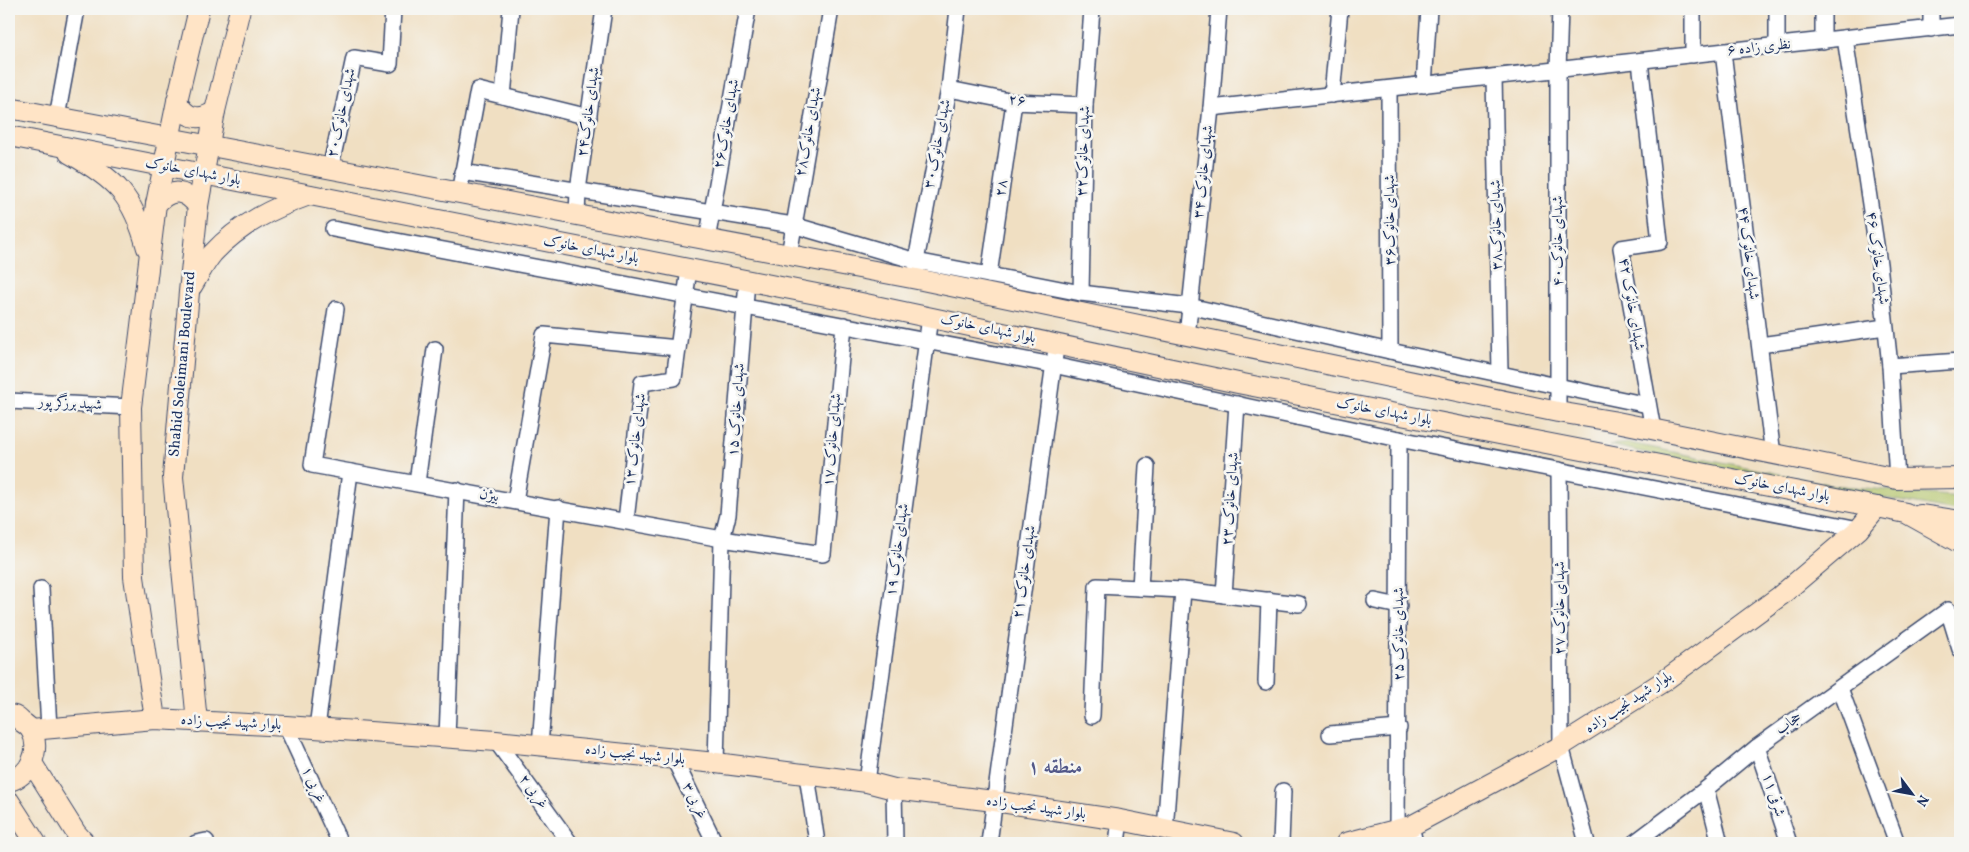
<svg xmlns="http://www.w3.org/2000/svg" width="1969" height="852" font-family="Vollkorn,Amiri,serif">
	<style>
		.green { fill: #b1c265; stroke: #667862 }
		.lines { fill: none; stroke-linecap: round; stroke-linejoin: round }
		.street-casing { stroke: #3b496d; stroke-width: 18 }
		.secondary-casing { stroke: #3b496d; stroke-width: 22 }
		.street { stroke: #fff; stroke-width: 15 }
		.secondary { stroke: #ffe4c6; stroke-width: 20 }
		.labels { text-anchor: middle; dominant-baseline: central; stroke-width: 5; stroke-linejoin: round; paint-order: stroke }
		.street-label { font-size: 15px; fill: #1b2f5e; stroke: #f6f6f2 }
		.district-label { font-size: 20px; font-weight: bold; fill: #525889; stroke: #f6f6f2 }
	</style>
	<rect width="100%" height="100%" fill="#f6f6f2"/>
	<filter id="ink" filterUnits="userSpaceOnUse"><feTurbulence type="fractalNoise" baseFrequency=".02" numOctaves="2"/><feDisplacementMap in="SourceGraphic" scale="10" xChannelSelector="R" yChannelSelector="G"/><feConvolveMatrix kernelMatrix="1 2 1 2 8 2 1 2 1" color-interpolation-filters="sRGB"/></filter>
	<filter id="wash" filterUnits="userSpaceOnUse"><feTurbulence type="fractalNoise" baseFrequency=".0096" numOctaves="4" result="noise"/><feDisplacementMap in="SourceGraphic" scale="20" xChannelSelector="R" yChannelSelector="G"/><feGaussianBlur stdDeviation="1.12" result="paint"/><feColorMatrix in="noise" values="0 0 0 0 0 0 0 0 0 0 0 0 0 0 0 0 0 1.4 0 .05"/><feComposite in="paint" operator="in"/></filter>
	<g filter="url(#wash)">
		<rect width="100%" height="100%" fill="#f0dfc2"/>
		<path class="green" d="M 1630,443 L 1833,485 L 1960,497 L 1960,512 L 1673,459 L 1610,445 Z"/>
	</g>
	<g filter="url(#ink)">
		<g class="lines">
			<g class="street-casing">
				<g id="street">
					<path d="M 1777,9 L 1777,46"/>
					<path d="M 1823,9 L 1823,41"/>
					<path d="M 1931,29 L 1931,9"/>
					<path d="M 1845,38 L 1879,264 L 1890,366 L 1897,479"/>
					<path d="M 1723,52 L 1773,455"/>
					<path d="M 1693,55 L 1693,9"/>
					<path d="M 1640,61 L 1660,242 L 1621,248 L 1653,430"/>
					<path d="M 1494,77 L 1500,372"/>
					<path d="M 1424,85 L 1429,9"/>
					<path d="M 949,89 L 1014,102 L 1085,105"/>
					<path d="M 1389,89 L 1390,351"/>
					<path d="M 1332,95 L 1340,9"/>
					<path d="M 503,96 L 511,9"/>
					<path d="M 1211,108 L 1960,25"/>
					<path d="M 57,117 L 77,9"/>
					<path d="M 330,170 L 354,58 L 390,64 L 393,9"/>
					<path d="M 462,172 L 793,225 L 916,261 L 1081,293 L 1189,306 L 1390,351 L 1648,405"/>
					<path d="M 459,193 L 478,90 L 589,117"/>
					<path d="M 577,216 L 578,190 L 604,9"/>
					<path d="M 333,229 L 1053,365 L 1399,439 L 1859,529"/>
					<path d="M 707,240 L 748,9"/>
					<path d="M 789,255 L 831,9"/>
					<path d="M 917,270 L 916,261 L 949,89 L 958,9"/>
					<path d="M 989,275 L 1014,102"/>
					<path d="M 1081,293 L 1085,105 L 1092,9"/>
					<path d="M 336,309 L 312,465 L 722,539 L 823,554 L 844,325"/>
					<path d="M 1187,336 L 1211,108 L 1219,9"/>
					<path d="M 1760,345 L 1885,327"/>
					<path d="M 1890,366 L 1960,361"/>
					<path d="M 9,401 L 131,407"/>
					<path d="M 1558,412 L 1558,70 L 1560,9"/>
					<path d="M 1559,470 L 1561,746 L 1587,843"/>
					<path d="M 417,483 L 435,349"/>
					<path d="M 515,501 L 544,335 L 678,348"/>
					<path d="M 626,520 L 642,383 L 674,378 L 689,269"/>
					<path d="M 1140,588 L 1147,466"/>
					<path d="M 41,589 L 49,728"/>
					<path d="M 1224,595 L 1237,404"/>
					<path d="M 1375,601 L 1399,606"/>
					<path d="M 1266,682 L 1269,600"/>
					<path d="M 1840,688 L 1897,843"/>
					<path d="M 1092,716 L 1097,586 L 1183,590 L 1299,604"/>
					<path d="M 286,726 L 340,843"/>
					<path d="M 317,728 L 350,472"/>
					<path d="M 1330,734 L 1399,728"/>
					<path d="M 447,737 L 457,490"/>
					<path d="M 496,741 L 570,843"/>
					<path d="M 540,746 L 558,508"/>
					<path d="M 1757,747 L 1789,843"/>
					<path d="M 674,759 L 715,843"/>
					<path d="M 716,763 L 722,539 L 728,515 L 747,281"/>
					<path d="M 807,775 L 817,843"/>
					<path d="M 867,782 L 930,317"/>
					<path d="M 894,789 L 895,843"/>
					<path d="M 1706,789 L 1720,843"/>
					<path d="M 1411,826 L 1415,843"/>
					<path d="M 1165,830 L 1183,590"/>
					<path d="M 1397,830 L 1399,439"/>
					<path d="M 196,843 L 206,841"/>
					<path d="M 989,843 L 1055,355"/>
					<path d="M 1117,843 L 1120,820"/>
					<path d="M 1281,843 L 1283,791"/>
					<path d="M 1634,843 L 1706,789 L 1757,747 L 1948,610 L 1960,649"/>
				</g>
			</g>
			<g class="secondary-casing">
				<g id="secondary">
					<path d="M 177,101 C 185,118 199,122 215,111"/>
					<path d="M 9,108 L 917,279 L 1558,412 L 1612,421 L 1897,479 L 1960,478"/>
					<path d="M 9,136 L 847,300 L 1238,383 L 1401,415 L 1877,507 L 1906,513 L 1960,543"/>
					<path d="M 69,153 C 116,179 133,196 147,248"/>
					<path d="M 156,204 C 172,188 184,189 198,206"/>
					<path d="M 192,286 C 199,275 205,262 213,253 C 240,224 273,208 309,195"/>
					<path d="M 1920,515 L 1960,521"/>
					<path d="M 9,715 C 15,715 18,718 22,722 C 25,724 29,727 31,730 C 42,750 30,776 9,781"/>
					<path d="M 155,719 L 134,577 L 131,407 L 156,204 L 177,101 L 199,9"/>
					<path d="M 197,722 L 173,477 L 189,292 L 198,206 L 215,111 L 240,9"/>
					<path d="M 31,730 L 155,719 L 286,726 L 496,741 L 716,763 L 867,782 L 894,789 L 994,801 L 1120,820 L 1234,843"/>
					<path d="M 32,763 L 76,833 L 85,843"/>
					<path d="M 9,801 L 36,843"/>
					<path d="M 1346,843 L 1411,826 L 1561,746 L 1664,681 L 1780,596 L 1859,529 L 1877,507"/>
				</g>
			</g>
			<use href="#street" class="street"/>
			<use href="#secondary" class="secondary"/>
		</g>
	</g>
	<g class="labels">
		<g class="street-label">
			<text transform="translate(1759 48) rotate(-6)">نظری زاده ۶</text>
			<text transform="translate(1017 101) rotate(6)">۲۶</text>
			<text transform="translate(589 112) rotate(-82)">شهدای خانوک۲۴</text>
			<text transform="translate(342 113) rotate(-78)">شهدای خانوک۲۰</text>
			<text transform="translate(727 124) rotate(-80)">شهدای خانوک۲۶</text>
			<text transform="translate(809 132) rotate(-80)">شهدای خانوک۲۸</text>
			<text transform="translate(938 144) rotate(-79)">شهدای خانوک۳۰</text>
			<text transform="translate(1084 151) rotate(-88)">شهدای خانوک۳۲</text>
			<text transform="translate(193 172) rotate(11)">بلوار شهدای خانوک</text>
			<text transform="translate(1204 172) rotate(-84)">۳۴ شهدای خانوک</text>
			<text transform="translate(1002 188) rotate(-82)">۲۸</text>
			<text transform="translate(1390 220) rotate(-90)">شهدای خانوک۳۶</text>
			<text transform="translate(1497 225) rotate(-91)">شهدای خانوک۳۸</text>
			<text transform="translate(1558 241) rotate(-90)">شهدای خانوک۴۰</text>
			<text transform="translate(591 250) rotate(11)">بلوار شهدای خانوک</text>
			<text transform="translate(1748 253) rotate(83)">۴۴ شهدای خانوک</text>
			<text transform="translate(1877 258) rotate(82)">۴۶ شهدای خانوک</text>
			<text transform="translate(1631 304) rotate(80)">شهدای خانوک ۴۲</text>
			<text transform="translate(988 329) rotate(12)">بلوار شهدای خانوک</text>
			<text transform="translate(183 364) rotate(-85)">Shahid Soleimani Boulevard</text>
			<text transform="translate(70 404) rotate(3)">شهید برزگر پور</text>
			<text transform="translate(737 410) rotate(-86)">شهدای خانوک ۱۵</text>
			<text transform="translate(1384 412) rotate(11)">بلوار شهدای خانوک</text>
			<text transform="translate(636 440) rotate(-83)">شهدای خانوک ۱۳</text>
			<text transform="translate(833 440) rotate(-85)">شهدای خانوک ۱۷</text>
			<text transform="translate(1782 488) rotate(11)">بلوار شهدای خانوک</text>
			<text transform="translate(489 496) rotate(10)">بیژن</text>
			<text transform="translate(1231 499) rotate(-86)">شهدای خانوک ۲۳</text>
			<text transform="translate(898 550) rotate(-82)">شهدای خانوک ۱۹</text>
			<text transform="translate(1025 572) rotate(-82)">شهدای خانوک ۲۱</text>
			<text transform="translate(1560 608) rotate(-90)">شهدای خانوک ۲۷</text>
			<text transform="translate(1399 634) rotate(-90)">شهدای خانوک ۲۵</text>
			<text transform="translate(1629 703) rotate(-33)">بلوار شهید نجیب زاده</text>
			<text transform="translate(231 723) rotate(3)">بلوار شهید نجیب زاده</text>
			<text transform="translate(1789 724) rotate(-36)">حجاب</text>
			<text transform="translate(635 755) rotate(6)">بلوار شهید نجیب زاده</text>
			<text transform="translate(313 785) rotate(65)">غربی ۱</text>
			<text transform="translate(533 792) rotate(54)">غربی ۲</text>
			<text transform="translate(1773 795) rotate(72)">شرقی ۱۱</text>
			<text transform="translate(694 801) rotate(64)">غربی ۳</text>
			<text transform="translate(1036 808) rotate(8)">بلوار شهید نجیب زاده</text>
		</g>
		<g class="district-label">
			<text x="1055" y="768">منطقه ۱</text>
		</g>
	</g>
	<rect width="1969" height="852" fill="none" stroke="#f6f6f2" stroke-width="30"/>
	<g transform="translate(1912 794) rotate(122)" stroke="#f6f6f2" stroke-width="4" paint-order="stroke">
	<path d="M0-4L9 19L0 12L-9 19Z" fill="#1b2f5e"/>
	<text y="-8" font-size="14" font-weight="bold" text-anchor="middle" fill="#1b2f5e">N</text>
	</g>
</svg>
